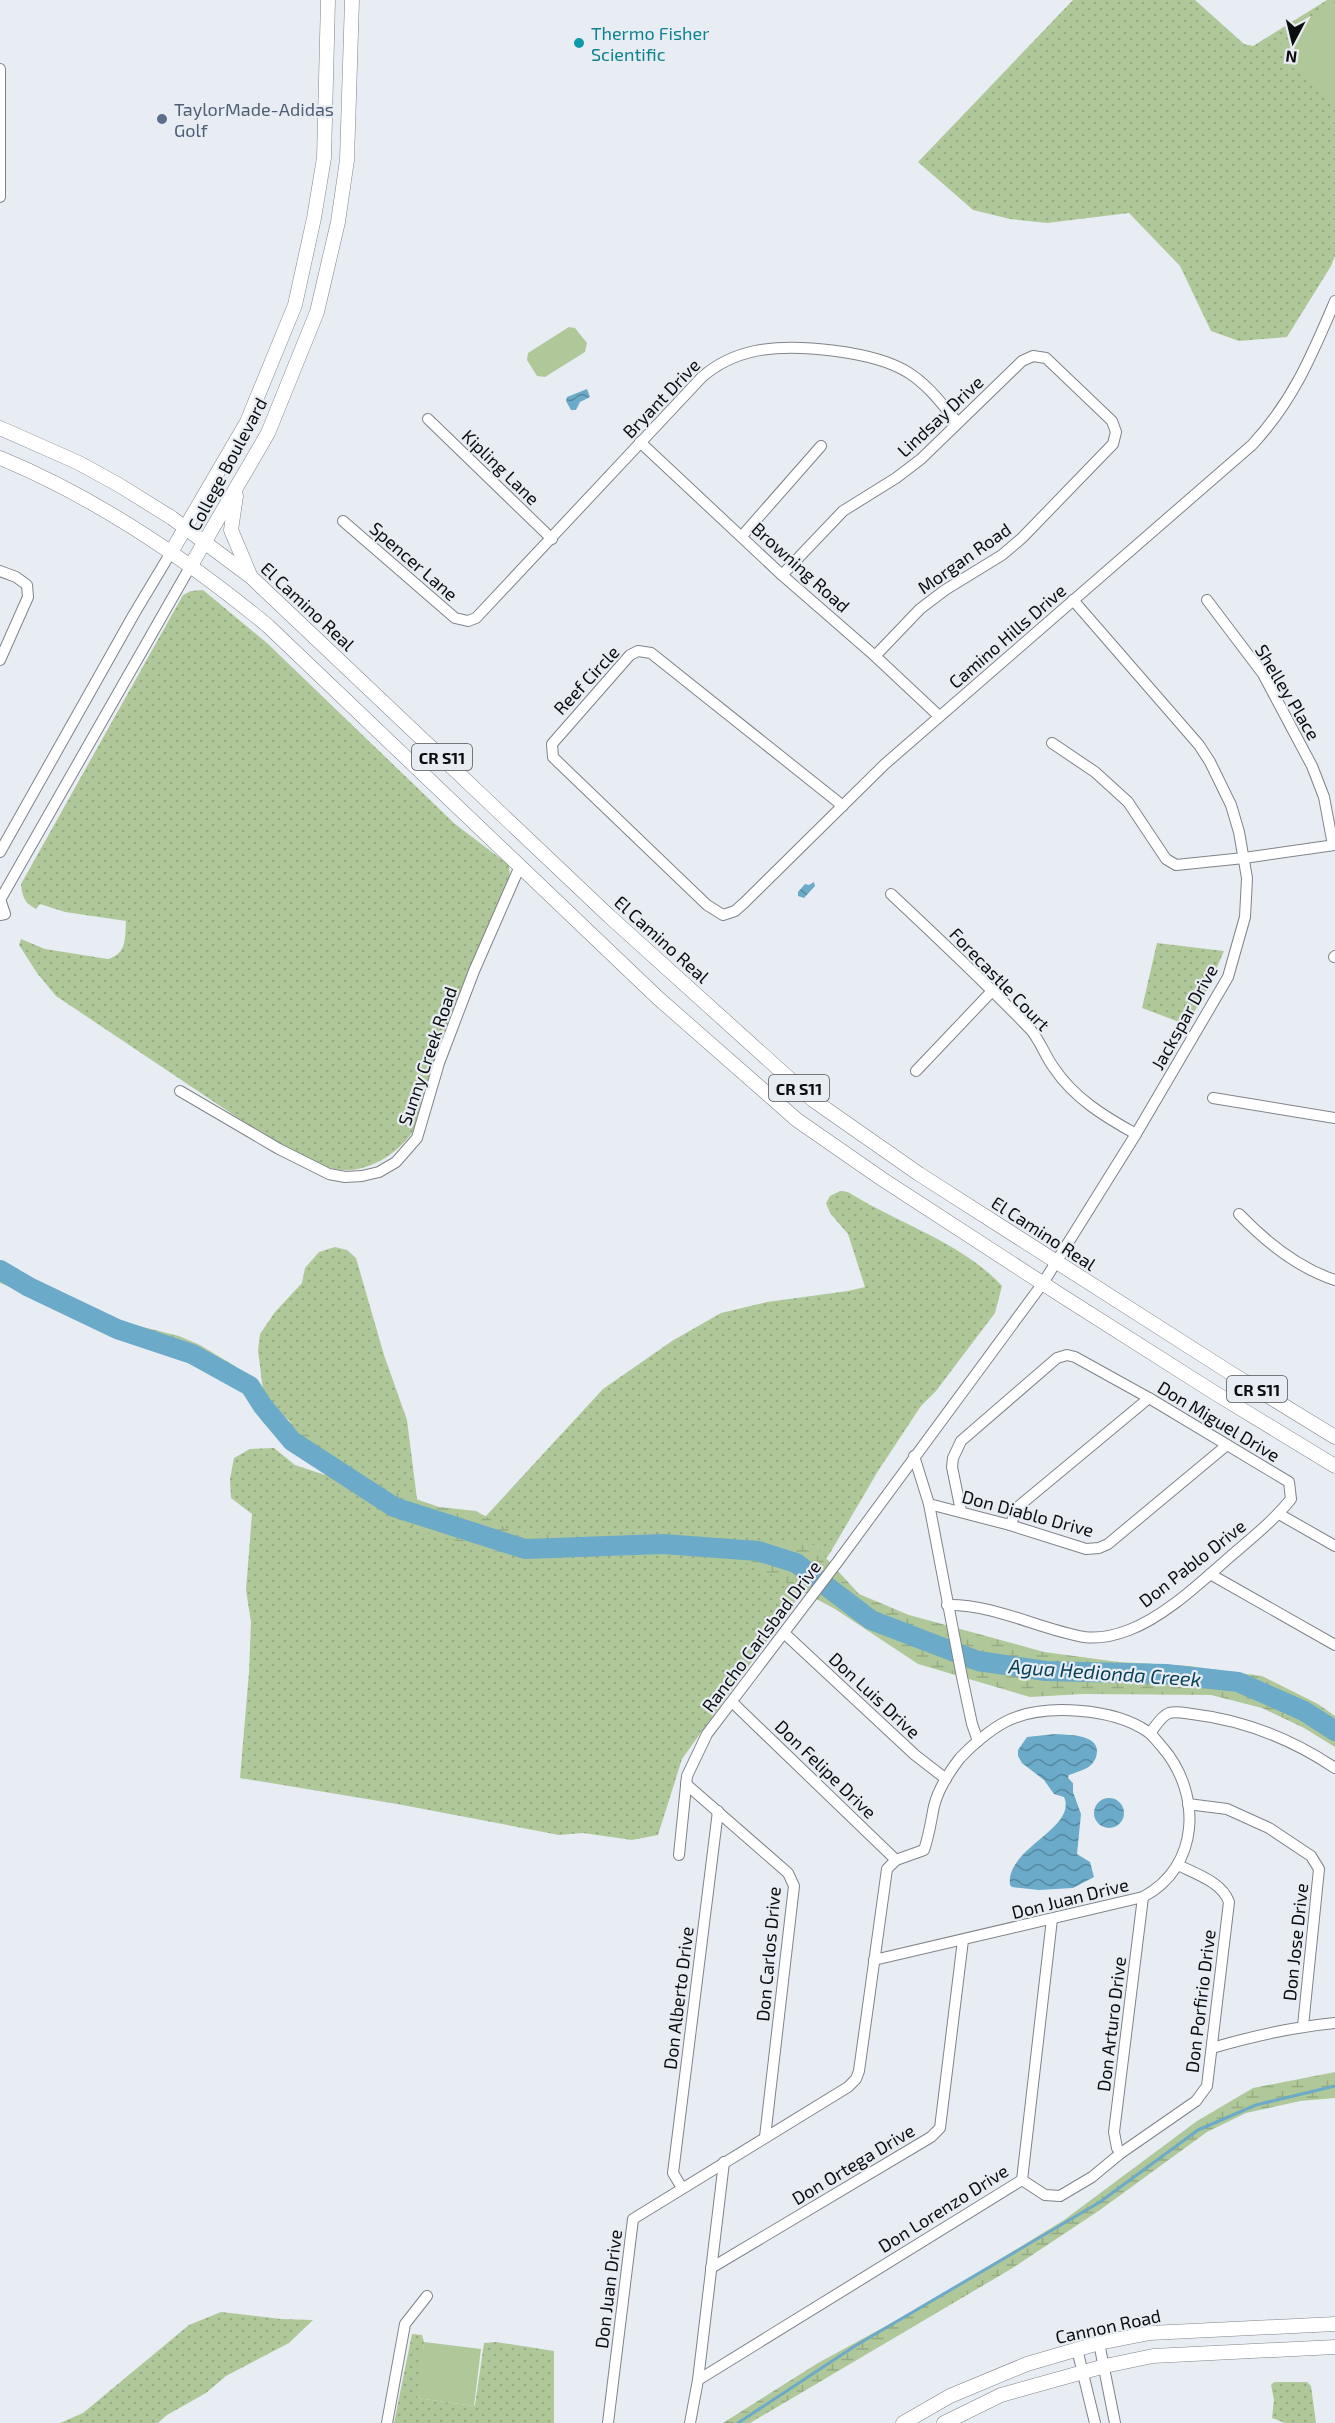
<svg xmlns="http://www.w3.org/2000/svg" width="1335" height="2423" font-family="'Exo 2',sans-serif">
	<style>
		.grass { fill: url(#grass-dots) }
		.wetland { fill: url(#wetland-marsh) }
		.pitch { fill: #b0c899 }
		.water { fill: url(#water-waves) }
		.lines { fill: none; stroke-linecap: round; stroke-linejoin: round }
		.stream { stroke: #6baac8; stroke-width: 3 }
		.river { stroke: #6baac8; stroke-width: 20 }
		.minor-casing { stroke: #7f8389; stroke-width: 12 }
		.major-casing { stroke: #7f8389; stroke-width: 15 }
		.minor { stroke: #fff; stroke-width: 10 }
		.major { stroke: #fff; stroke-width: 14 }
		.culture-dot { fill: #0f9aa8; stroke: #e8edf4; stroke-width: 2 }
		.service-dot { fill: #5c6f8a; stroke: #e8edf4; stroke-width: 2 }
		.labels { text-anchor: middle; dominant-baseline: central; stroke-width: 4.5; stroke-linejoin: round; paint-order: stroke }
		.shield { fill: #e8edf4; stroke: #4e5054; stroke-width: 1.5 }
		.shield-label { font-size: 16px; font-weight: bold; fill: #0c0d0f }
		.culture-label { font-size: 18px; fill: #0d838f; stroke: #e8edf4; text-anchor: start }
		.service-label { font-size: 18px; fill: #4e5e75; stroke: #e8edf4; text-anchor: start }
		.street-label { font-size: 18px; fill: #0c0d0f; stroke: #e8edf4 }
		.water-label { font-size: 20px; font-style: italic; fill: #063e54; stroke: #e8edf4 }
	</style>
	<defs>
		<pattern id="grass-dots" width="8" height="8" patternUnits="userSpaceOnUse" patternTransform="scale(1.5)"><rect width="8" height="8" fill="#b0c899"/><path d="M2 2h.1M6 6h.1" fill="none" stroke="#96ab83" stroke-width="1.8" stroke-linecap="round"/></pattern>
		<pattern id="wetland-marsh" width="20" height="14" patternUnits="userSpaceOnUse" patternTransform="scale(1.5)"><rect width="20" height="14" fill="#b0c899"/><path d="M1 5h8M5 5V1M11 12h8M15 12V8" fill="none" stroke="#96ab83"/></pattern>
		<pattern id="water-waves" width="16" height="10" patternUnits="userSpaceOnUse" patternTransform="scale(1.5)"><rect width="16" height="10" fill="#6baac8"/><path d="M0 5q4-4 8 0t8 0" fill="none" stroke="#5689a1"/></pattern>
	</defs>
	<rect width="100%" height="100%" fill="#e8edf4"/>
	<g class="grass">
		<path d="M 1073,0 L 1195,0 L 1244,44 L 1253,46 L 1327,0 L 1335,0 L 1335,256 L 1331,266 L 1287,337 L 1239,341 L 1211,331 L 1180,266 L 1129,213 L 1047,223 L 1010,219 L 973,210 L 918,162 Z"/>
		<path d="M 203,590 L 267,643 L 455,824 L 509,865 L 510,880 L 416,1127 C 401,1151 372,1172 342,1170 C 321,1169 284,1146 265,1136 L 56,996 L 37,973 L 19,945 L 21,939 L 45,949 L 108,959 C 127,954 125,937 126,921 L 65,912 L 40,904 L 36,909 C 25,903 22,897 21,884 L 183,595 L 191,591 Z"/>
		<path d="M 1157,943 L 1224,951 L 1208,988 L 1187,1025 L 1142,1008 Z"/>
		<path d="M 840,1191 L 848,1192 C 897,1223 963,1243 1002,1286 L 995,1313 L 936,1391 L 921,1406 L 878,1471 L 830,1553 L 682,1759 L 658,1835 L 632,1840 L 583,1833 L 559,1835 L 397,1804 L 240,1778 L 249,1672 L 251,1622 L 246,1590 L 252,1514 L 231,1498 L 230,1479 L 234,1458 L 250,1449 L 274,1448 L 295,1465 L 325,1475 L 325,1453 L 264,1398 L 258,1350 L 260,1334 L 275,1312 L 302,1283 L 305,1268 L 319,1252 L 335,1247 L 347,1250 L 356,1258 L 384,1355 L 407,1420 L 418,1507 L 486,1516 L 603,1389 L 672,1341 L 721,1313 L 767,1302 L 848,1291 L 865,1287 L 848,1234 L 830,1213 L 826,1203 L 830,1196 Z"/>
		<path d="M 221,2312 L 281,2319 L 313,2320 L 289,2343 L 226,2376 L 206,2393 L 167,2415 L 158,2423 L 60,2423 L 83,2413 L 189,2325 Z"/>
		<path d="M 412,2334 L 422,2335 L 424,2342 L 418,2398 L 474,2406 L 475,2405 L 484,2343 L 496,2342 L 554,2351 L 554,2423 L 394,2423 Z"/>
		<path d="M 1274,2382 L 1307,2382 L 1311,2386 L 1316,2423 L 1285,2423 L 1272,2418 L 1274,2400 L 1271,2385 Z"/>
	</g>
	<g class="wetland">
		<path d="M 0,1261 L 57,1296 L 107,1318 L 179,1336 L 200,1345 L 235,1366 L 266,1397 L 284,1418 L 310,1436 L 350,1475 L 361,1480 L 439,1507 L 476,1511 L 513,1532 L 589,1536 L 674,1535 L 814,1545 L 859,1594 L 909,1615 L 1044,1652 L 1119,1662 L 1189,1666 L 1262,1676 L 1318,1704 L 1335,1716 L 1335,1747 L 1304,1728 L 1262,1708 L 1211,1695 L 1083,1694 L 1030,1697 L 918,1664 L 835,1609 L 774,1576 L 745,1562 L 704,1552 L 631,1551 L 530,1557 L 492,1551 L 428,1533 L 375,1509 L 347,1486 L 309,1464 L 284,1445 L 262,1421 L 243,1391 L 230,1380 L 155,1347 L 111,1336 L 43,1300 L 0,1283 Z"/>
		<path d="M 1335,2072 L 1335,2098 L 1300,2101 L 1246,2113 L 1207,2132 L 1100,2210 L 1011,2269 L 750,2423 L 723,2423 L 818,2363 L 932,2301 L 1064,2220 L 1197,2121 L 1253,2088 Z"/>
	</g>
	<g class="pitch">
		<path d="M 1335,2 L 1335,109 L 1275,49 Z"/>
		<path d="M 569,327 L 575,328 L 587,343 L 585,352 L 545,377 L 537,376 L 527,360 L 528,353 Z"/>
		<path d="M 424,2342 L 481,2349 L 474,2406 L 417,2398 Z"/>
	</g>
	<g class="water">
		<path d="M 587,389 L 590,397 L 580,402 L 576,410 L 571,410 L 566,401 L 567,397 Z"/>
		<path d="M 814,882 L 815,886 L 804,898 L 798,896 L 798,892 L 805,884 L 809,885 Z"/>
		<path d="M 1055,1734 C 1067,1735 1097,1734 1097,1751 C 1097,1756 1095,1761 1091,1765 C 1086,1770 1076,1772 1069,1775 L 1068,1778 L 1073,1783 L 1073,1792 L 1081,1814 L 1077,1854 L 1090,1862 L 1094,1877 L 1073,1888 L 1039,1890 L 1012,1887 L 1010,1885 C 1005,1848 1078,1828 1064,1797 L 1054,1794 L 1044,1780 L 1022,1763 L 1018,1756 L 1018,1750 L 1027,1737 Z"/>
		<circle cx="1109" cy="1813" r="15"/>
	</g>
	<g class="lines">
		<path class="stream" d="M 738,2423 L 855,2346 L 1100,2202 L 1198,2130 L 1256,2105 L 1335,2086"/>
		<path class="river" d="M 0,1270 L 29,1287 L 117,1329 L 192,1354 L 250,1386 L 262,1405 L 292,1441 L 394,1507 L 525,1549 L 663,1544 L 758,1551 L 796,1563 L 871,1620 L 978,1661 L 1046,1671 L 1166,1674 L 1238,1682 L 1304,1711 L 1335,1731"/>
		<g class="minor-casing">
			<g id="minor">
				<path d="M 0,69 L 0,197"/>
				<path d="M 428,419 L 552,539"/>
				<path d="M 640,442 L 782,575 L 875,656 L 939,716"/>
				<path d="M 343,521 L 455,618 L 468,621 L 476,618 L 702,377 C 717,364 736,355 755,351 C 795,343 875,351 909,373 C 929,386 942,404 957,422"/>
				<path d="M 742,536 L 821,446"/>
				<path d="M 0,571 L 16,577 L 27,585 L 28,597 L 0,660"/>
				<path d="M 782,575 L 843,511 L 896,478 L 921,459 L 1022,361 L 1033,356 L 1046,358 L 1112,421 L 1116,432 L 1113,444 L 1022,538 L 1002,555 L 945,590 L 920,609 L 875,656"/>
				<path d="M 1207,600 L 1263,674 L 1312,766 L 1324,797 L 1333,845"/>
				<path d="M 1052,743 L 1095,772 L 1128,802 L 1166,859 L 1176,865 L 1244,858 L 1335,845"/>
				<path d="M 843,806 L 651,653 L 638,651 L 630,655 L 552,744 L 553,757 L 559,763 L 707,905 L 723,915 L 735,911 L 744,903 L 885,764 L 1252,445 C 1293,401 1312,355 1335,301"/>
				<path d="M 0,852 L 134,614 L 170,554"/>
				<path d="M 891,894 C 938,938 985,982 1030,1029 C 1040,1040 1045,1056 1054,1068 C 1074,1098 1105,1117 1136,1134"/>
				<path d="M 0,899 L 5,914 L 0,915"/>
				<path d="M 0,900 L 190,567"/>
				<path d="M 1334,957 L 1335,956"/>
				<path d="M 916,1071 L 993,990"/>
				<path d="M 180,1091 L 279,1149 L 329,1174 L 345,1177 L 362,1176 L 379,1172 L 396,1162 L 417,1138 L 439,1063 L 474,971 L 520,866"/>
				<path d="M 1213,1098 L 1335,1118"/>
				<path d="M 1239,1214 C 1266,1242 1298,1268 1335,1280"/>
				<path d="M 914,1456 L 929,1504 L 962,1677 L 972,1724 L 978,1741"/>
				<path d="M 929,1504 L 1010,1525 L 1086,1549 L 1099,1548 L 1108,1544 L 1227,1445"/>
				<path d="M 1279,1514 L 1335,1546"/>
				<path d="M 1010,1525 L 1019,1506 L 1149,1398"/>
				<path d="M 1210,1574 L 1335,1645"/>
				<path d="M 947,1605 C 995,1604 1038,1629 1084,1637 C 1098,1639 1116,1635 1129,1630 C 1166,1616 1202,1581 1232,1555 C 1253,1537 1274,1520 1291,1499 L 1289,1482 L 1149,1398 L 1075,1357 L 1067,1355 L 1057,1358 L 961,1441 L 953,1458 L 952,1467 L 961,1511"/>
				<path d="M 784,1633 L 915,1755 L 946,1779"/>
				<path d="M 732,1702 L 896,1860"/>
				<path d="M 1150,1733 C 1155,1727 1161,1716 1169,1713 C 1176,1711 1184,1713 1192,1714 C 1243,1720 1293,1740 1335,1768"/>
				<path d="M 686,1784 L 788,1873 L 794,1886 L 765,2137"/>
				<path d="M 1188,1804 L 1227,1809 L 1269,1828 L 1311,1856 L 1319,1869 L 1303,2026"/>
				<path d="M 679,1855 L 687,1776 L 707,1734 L 839,1560 L 1043,1283 L 1136,1134 L 1228,977 L 1245,917 L 1247,878 L 1239,832 L 1231,805 L 1210,762 L 1199,745 L 1073,600"/>
				<path d="M 1212,2048 C 1253,2036 1293,2027 1335,2023"/>
				<path d="M 1121,2153 L 1117,2148 L 1114,2132 L 1143,1897"/>
				<path d="M 1022,2180 L 1045,2195 L 1060,2196 L 1092,2177 L 1121,2153 L 1196,2101 L 1207,2086 L 1229,1902 C 1222,1882 1196,1874 1178,1865"/>
				<path d="M 682,2188 L 673,2173 L 718,1811"/>
				<path d="M 711,2268 L 931,2137 L 940,2128 L 963,1940"/>
				<path d="M 1099,2343 L 1115,2423"/>
				<path d="M 1077,2349 L 1095,2423"/>
				<path d="M 698,2380 L 724,2162"/>
				<path d="M 387,2423 L 405,2324 L 427,2296"/>
				<path d="M 608,2423 L 633,2219 L 848,2087 L 856,2079 L 859,2071 L 887,1869 L 896,1860 L 924,1850 C 929,1836 931,1821 934,1806 C 938,1790 950,1771 960,1758 C 972,1745 991,1729 1007,1721 C 1044,1703 1114,1708 1148,1732 C 1154,1736 1158,1743 1163,1748 C 1202,1794 1200,1867 1143,1897 L 874,1960"/>
				<path d="M 690,2423 L 698,2380 L 1022,2180 L 1052,1919"/>
			</g>
		</g>
		<g class="major-casing">
			<g id="major">
				<path d="M 0,428 L 79,463 L 119,485 L 172,518 L 251,577 L 609,916 L 813,1100 L 919,1174 L 1229,1372 L 1335,1437"/>
				<path d="M 0,458 C 97,498 188,560 268,626 L 658,998 L 797,1120 L 882,1179 L 1059,1294 L 1215,1393 L 1335,1466"/>
				<path d="M 236,496 L 231,530 L 250,575"/>
				<path d="M 170,554 L 247,422 L 295,305 L 314,218 L 324,158 L 328,0"/>
				<path d="M 190,567 L 268,433 L 317,312 L 338,222 L 347,160 L 352,0"/>
				<path d="M 903,2423 L 950,2396 L 1027,2364 L 1099,2343 L 1150,2333 L 1335,2324"/>
				<path d="M 944,2423 L 1001,2395 L 1105,2366 L 1153,2356 L 1335,2347"/>
			</g>
		</g>
		<use href="#minor" class="minor"/>
		<use href="#major" class="major"/>
	</g>
	<circle class="culture-dot" cx="579" cy="43" r="6"/>
	<circle class="service-dot" cx="162" cy="119" r="6"/>
	<g class="labels">
		<g class="shield">
			<rect x="412" y="744" width="60" height="26" rx="4.5"/>
			<rect x="769" y="1075" width="60" height="26" rx="4.5"/>
			<rect x="1227" y="1376" width="60" height="26" rx="4.5"/>
		</g>
		<g class="shield-label">
			<text x="442" y="757">CR S11</text>
			<text x="799" y="1088">CR S11</text>
			<text x="1257" y="1389">CR S11</text>
		</g>
		<g class="culture-label">
			<text x="591" y="33">Thermo Fisher<tspan x="591" dy="21">Scientific</tspan></text>
		</g>
		<g class="service-label">
			<text x="174" y="109">TaylorMade-Adidas<tspan x="174" dy="21">Golf</tspan></text>
		</g>
		<g class="street-label">
			<text transform="translate(661 398) rotate(-46)">Bryant Drive</text>
			<text transform="translate(940 416) rotate(-43)">Lindsay Drive</text>
			<text transform="translate(227 464) rotate(-62)">College Boulevard</text>
			<text transform="translate(501 467) rotate(44)">Kipling Lane</text>
			<text transform="translate(964 558) rotate(-35)">Morgan Road</text>
			<text transform="translate(414 561) rotate(41)">Spencer Lane</text>
			<text transform="translate(801 567) rotate(42)">Browning Road</text>
			<text transform="translate(308 606) rotate(43)">El Camino Real</text>
			<text transform="translate(1007 636) rotate(-41)">Camino Hills Drive</text>
			<text transform="translate(586 680) rotate(-47)">Reef Circle</text>
			<text transform="translate(1288 692) rotate(59)">Shelley Place</text>
			<text transform="translate(662 939) rotate(42)">El Camino Real</text>
			<text transform="translate(1000 979) rotate(46)">Forecastle Court</text>
			<text transform="translate(1184 1017) rotate(-61)">Jackspar Drive</text>
			<text transform="translate(427 1056) rotate(-71)">Sunny Creek Road</text>
			<text transform="translate(1044 1233) rotate(33)">El Camino Real</text>
			<text transform="translate(1219 1421) rotate(31)">Don Miguel Drive</text>
			<text transform="translate(1028 1513) rotate(15)">Don Diablo Drive</text>
			<text transform="translate(1192 1563) rotate(-38)">Don Pablo Drive</text>
			<text transform="translate(761 1636) rotate(-53)">Rancho Carlsbad Drive</text>
			<text transform="translate(875 1695) rotate(43)">Don Luis Drive</text>
			<text transform="translate(826 1769) rotate(44)">Don Felipe Drive</text>
			<text transform="translate(1070 1898) rotate(-14)">Don Juan Drive</text>
			<text transform="translate(1295 1942) rotate(-84)">Don Jose Drive</text>
			<text transform="translate(768 1954) rotate(-85)">Don Carlos Drive</text>
			<text transform="translate(678 1998) rotate(-83)">Don Alberto Drive</text>
			<text transform="translate(1200 2001) rotate(-83)">Don Porfirio Drive</text>
			<text transform="translate(1111 2024) rotate(-83)">Don Arturo Drive</text>
			<text transform="translate(853 2164) rotate(-31)">Don Ortega Drive</text>
			<text transform="translate(943 2208) rotate(-32)">Don Lorenzo Drive</text>
			<text transform="translate(608 2289) rotate(-83)">Don Juan Drive</text>
			<text transform="translate(1108 2326) rotate(-12)">Cannon Road</text>
		</g>
		<g class="water-label">
			<text transform="translate(1105 1672) rotate(4)">Agua Hedionda Creek</text>
		</g>
	</g>
	<g transform="translate(1293 42) rotate(187)" stroke="#e8edf4" stroke-width="4.5" paint-order="stroke">
	<path d="M0-4.5L10 22L0 15L-10 22Z" fill="#0c0d0f"/>
	<text y="-9" font-size="16" font-weight="bold" text-anchor="middle" fill="#0c0d0f">N</text>
	</g>
</svg>
